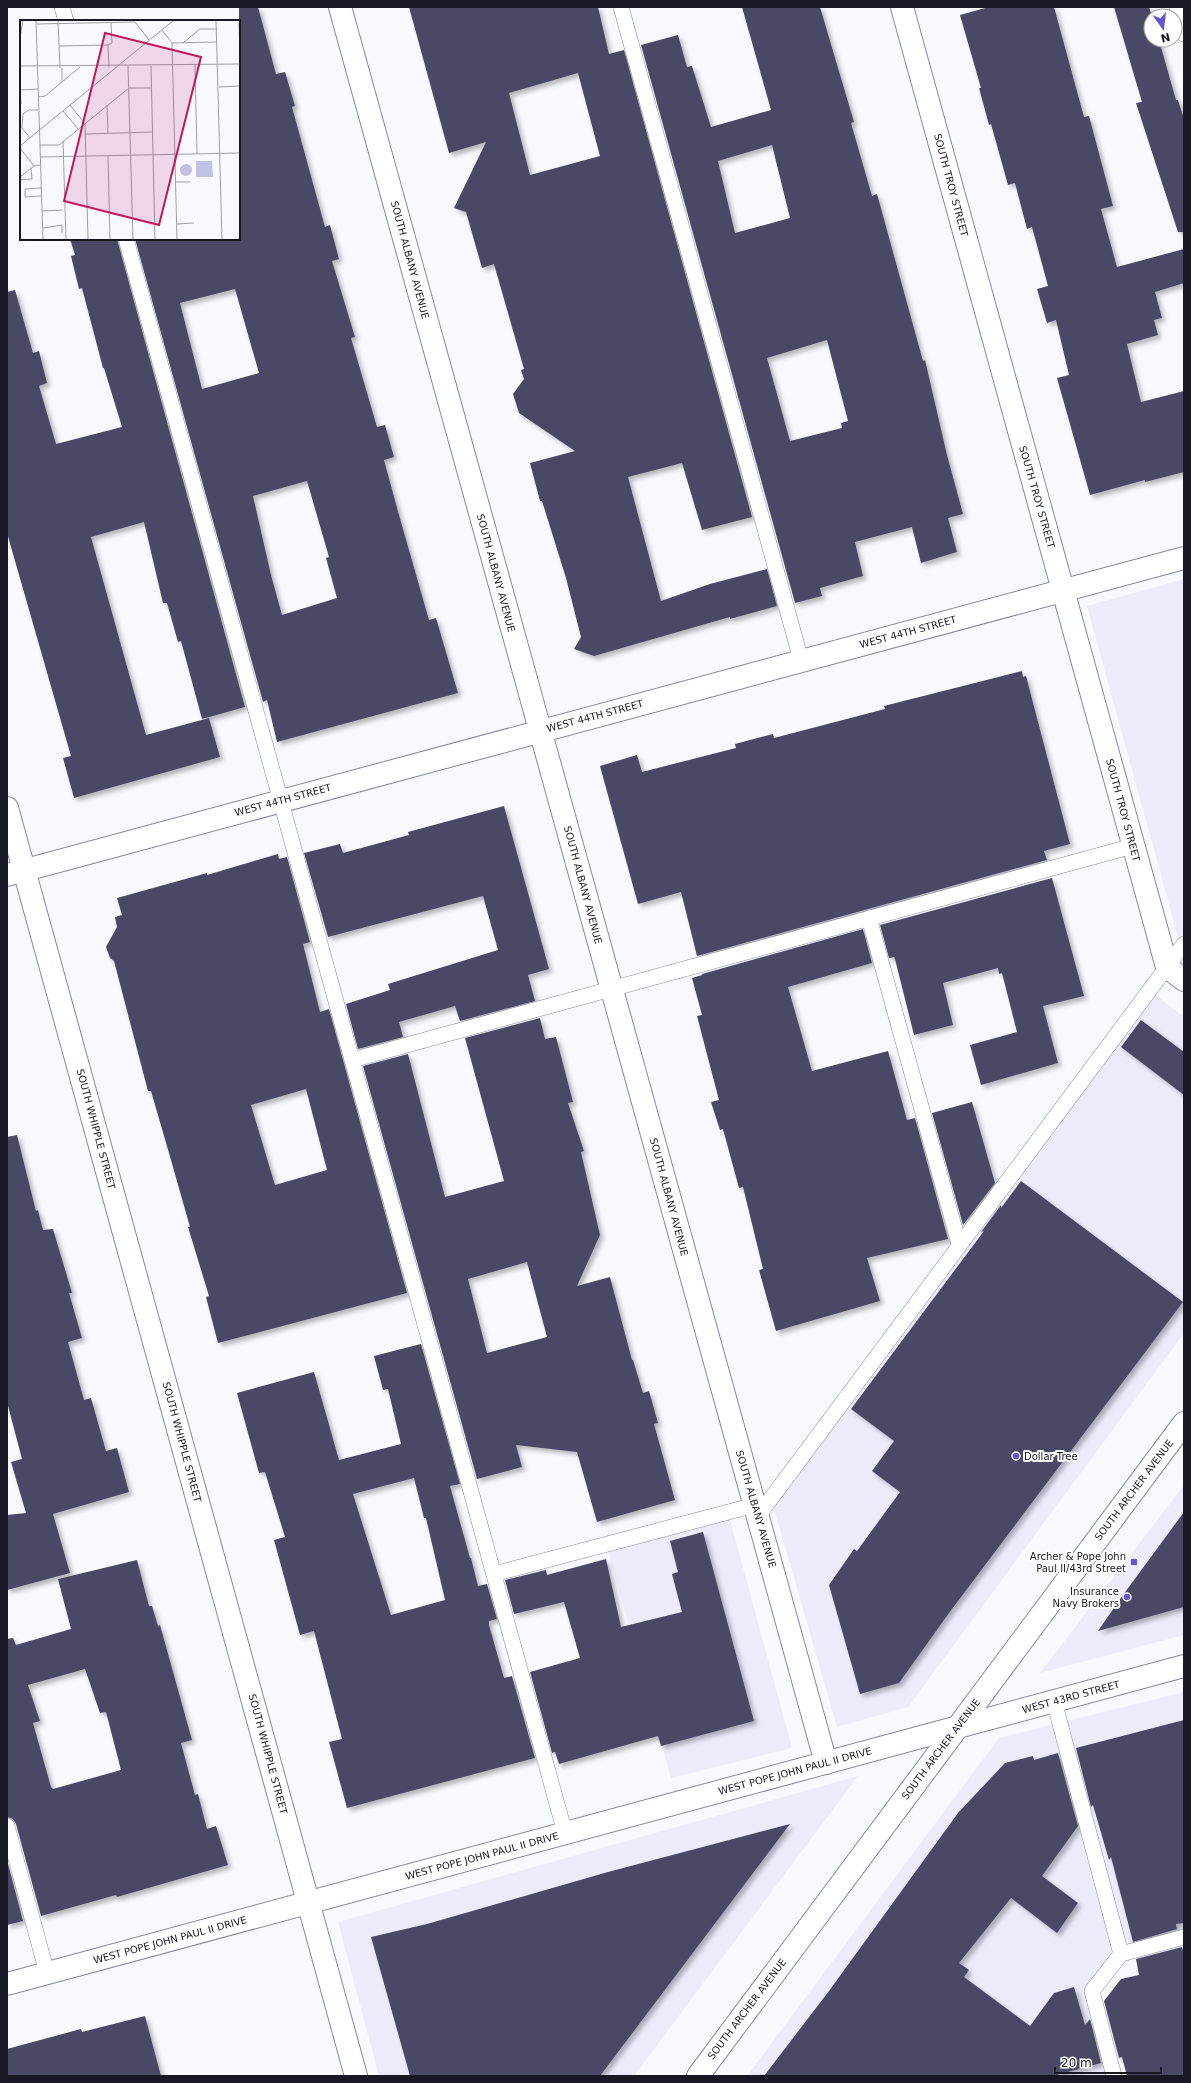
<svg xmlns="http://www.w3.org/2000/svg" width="1191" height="2083" font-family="'DejaVu Sans',sans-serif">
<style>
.built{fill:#ebebfc}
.building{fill:#484865;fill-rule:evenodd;filter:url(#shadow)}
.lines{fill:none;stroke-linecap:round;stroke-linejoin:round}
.service-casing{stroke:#8687a5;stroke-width:16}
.minor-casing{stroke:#8687a5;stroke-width:24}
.tertiary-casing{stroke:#8687a5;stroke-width:24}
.secondary-casing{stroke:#8687a5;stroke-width:24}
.service{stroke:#fff;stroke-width:15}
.minor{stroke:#fff;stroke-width:22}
.tertiary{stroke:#fff;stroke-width:22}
.secondary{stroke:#fff;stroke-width:22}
.poi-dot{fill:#6456cf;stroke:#fff;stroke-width:1.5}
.labels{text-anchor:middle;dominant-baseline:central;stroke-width:4;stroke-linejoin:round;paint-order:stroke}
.street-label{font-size:10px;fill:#181824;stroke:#fff}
.poi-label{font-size:10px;fill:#181824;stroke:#fff;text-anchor:end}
.inset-road{fill:none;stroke:#9e9ea7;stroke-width:1}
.view{fill:#c2185b;fill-opacity:0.15;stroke:#c2185b;stroke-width:2}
.inset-edge{fill:none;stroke:#181824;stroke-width:2}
</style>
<defs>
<filter id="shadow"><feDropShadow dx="3.5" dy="3.5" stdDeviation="2" flood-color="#0004"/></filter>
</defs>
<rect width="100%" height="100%" fill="#f8f8ff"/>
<path class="built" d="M1184 579V951L1181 948 1087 606Z
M1149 990 1184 1017V1333L908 1707 837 1727 771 1498Z
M1184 1485V1635L1040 1673Z
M728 1512 792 1748 671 1778 606 1544Z
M1184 1692V1937L1121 1954 1092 1991 1115 2076H747L999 1738Z
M858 1776 634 2076H379L338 1922Z"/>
<path class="building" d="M239 7H258L276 74 285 72 295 106 292 107 325 227 330 225 339 259 332 261 355 337 351 338 377 427 385 425 394 457 384 460 399 515 429 620 436 618 458 693 277 742 267 700 263 702 135 239H239ZM235 289 259 373 202 389 180 303ZM307 481 329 557 326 558 337 598 282 615 271 575 253 496Z
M409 7H598L609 54 624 50 752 517 702 530 682 463 628 477 661 601 710 584 767 569 777 606 730 619V617L594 656 574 649 581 637 566 578 542 501H540L530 463 575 451 519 413 513 394 524 379 521 370 524 369 494 264 482 268 466 212 454 208 486 142 449 153ZM578 73 600 156 530 175 509 93Z
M742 7H820L854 122 851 123 872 196 877 194 923 361 925 360 947 455 963 514 948 518 957 552 921 563 912 527 855 542 863 576 820 588 822 596 795 603 641 45 678 35 687 67 692 66 711 127 771 110ZM772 145 790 218 735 233 718 161ZM827 340 848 421 841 423 842 428 790 441 767 358Z
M989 7H1054L1084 117 1089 116 1113 206 1101 209 1117 267 1184 249V283L1155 292 1162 318 1154 320 1158 335 1127 344 1141 402 1184 391V472L1145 482V480L1090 495 1057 378 1069 375 1056 320 1047 323 1037 289 1048 286 1032 227 1027 229 1015 183 1008 185 991 124 989 125 979 88H981L960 15Z
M1114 7H1149L1152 16 1151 40H1159L1176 100H1178L1184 119V232H1178L1136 103 1142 102Z
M70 239H117L245 707 202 719 181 641 178 642 167 603H163L144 522 91 537 146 735 209 718 220 757 74 798 63 758 71 756 7 533V292L15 290 33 353 39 351 47 383 39 386 56 444 122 427 104 368H103L82 288 79 289 71 256 75 255Z
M1022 671 1023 677 1026 676 1070 844 1044 851 1047 860 697 956 681 892 638 904 600 766 637 755 642 772 736 748 735 744 773 734 774 738 885 709 884 706Z
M504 806 549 969 528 975 535 1001 460 1021 455 1006 399 1022 403 1037 358 1049 346 1004 390 990 388 984 498 950 483 896 328 937 304 853 340 844 343 853 409 835 408 832Z
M278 854 279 859 287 857 310 942 303 944 320 1012 329 1009 407 1293 218 1343 206 1297 209 1296 188 1227H190L169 1153 151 1091H148L114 961 110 958 106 947 117 927 115 917 122 915 117 898 207 873V875ZM306 1089 327 1170 275 1185 251 1105Z
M1052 878 1084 996 1043 1006 1058 1063 981 1085 970 1045 1017 1032 1002 973 999 974 998 968 943 983 953 1025 914 1035 895 959 894 957 889 958 880 925Z
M863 929 872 963 788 987 812 1071 888 1051 907 1120 915 1118 948 1239 867 1258 880 1301 776 1331 759 1270 763 1269 743 1187 739 1188 723 1129 720 1130 711 1102 719 1100 697 1016 702 1015 692 978 702 975V974Z
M540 1018 545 1039 556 1037 573 1102 568 1103 584 1151 581 1152 600 1235 577 1286 610 1277 632 1360H633L643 1393 649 1391 658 1423 654 1424 675 1500 597 1522 577 1452 516 1445 522 1467 477 1479 363 1066 408 1054 445 1197 504 1181 465 1038ZM527 1262 547 1337 487 1353 468 1279Z
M1141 1020 1184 1052V1095L1121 1047Z
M972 1102 995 1183 963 1225 932 1113Z
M17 1135 36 1211 38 1210 43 1230 53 1229 72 1293H69L82 1338 68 1342 84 1400 91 1398 106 1451 117 1448 129 1492 53 1514 70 1573 7 1590V1515L26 1513 11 1462 22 1459 7 1402V1137Z
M1021 1181 1183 1302 949 1613 899 1683 860 1694 829 1585 854 1549 857 1551 900 1492 872 1471 894 1441 851 1409 984 1231 981 1232 1001 1205V1208Z
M421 1344 460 1484 450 1486 470 1558H471L478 1586 487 1584 497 1619 489 1621V1625L504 1678 512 1676 535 1758 347 1808 329 1742 342 1739 314 1631 300 1635 274 1540 285 1537 265 1472 259 1473 237 1393 314 1372 339 1460 401 1444 388 1389 383 1390 374 1356ZM414 1478 424 1518H426L445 1600 391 1615 353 1494Z
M1184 1512V1607L1098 1631 1123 1595Z
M703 1532 754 1721 661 1746 658 1736 559 1764 555 1752 552 1753 530 1672 580 1658 564 1602 514 1614 505 1580 546 1570 547 1575 606 1559 621 1627 682 1612 672 1574 678 1572 670 1541Z
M137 1560 149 1606H152L158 1626 160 1625 192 1740 181 1743 195 1795 198 1794 207 1829 216 1826 228 1865 117 1897 116 1895 41 1916 16 1824 13 1819 7 1817V1639L13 1638 16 1645 71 1629 58 1579ZM85 1669 100 1713 106 1712 121 1770 53 1789 51 1787 33 1723 40 1721 28 1685Z
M1184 1720V1923L1176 1924 1177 1929 1133 1942 1111 1857 1109 1860 1093 1805 1091 1807 1076 1748Z
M1058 1753 1078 1826 1042 1876 1078 1903 1057 1933 1011 1898 959 1963 969 1970 964 1977 1030 2026 1054 1993 1074 1987 1085 2025 1090 2019 1101 2063 1053 2076H764L829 1991 958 1813 1005 1763 1033 1756 1034 1760Z
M790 1824 600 2076H410L371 1937 427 1924 608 1872Z
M7 1860 23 1921 7 1925Z
M1182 1947 1184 1955V2076H1127L1122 2057 1119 2058 1104 2001 1121 1979 1139 1975 1136 1959Z
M145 2016 161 2076H7V2049L81 2029 82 2032Z"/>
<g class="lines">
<defs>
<path id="service" d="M62 7 66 21
M621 7 801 660
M1177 7 1184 34
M126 239 565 1833
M869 918 959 1244
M352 1060 1133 846
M758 1516 1184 944
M494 1574 755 1505
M1054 1701 1121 1954
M7 1826 47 1973
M1114 2076 1092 1991 1121 1954 1184 1937"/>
<path id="minor" d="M340 7 826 1763
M902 7 1167 967 1184 980
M7 808 356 2076
M7 875 1184 558
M958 1727 1184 1666"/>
<path id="tertiary" d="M7 1984 958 1727"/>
<path id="secondary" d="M698 2076 1184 1423"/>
</defs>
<use href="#service" class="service-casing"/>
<use href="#minor" class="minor-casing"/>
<use href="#tertiary" class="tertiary-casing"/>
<use href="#secondary" class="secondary-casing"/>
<use href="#service" class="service"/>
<use href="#minor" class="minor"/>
<use href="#tertiary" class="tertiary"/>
<use href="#secondary" class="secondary"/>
</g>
<g class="poi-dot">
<circle cx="1016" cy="1456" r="4"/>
<rect x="1130" y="1558" width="8" height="8" rx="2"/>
<circle cx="1127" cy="1597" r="4"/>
</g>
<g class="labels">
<g class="street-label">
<text transform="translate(951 185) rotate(75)">SOUTH TROY STREET</text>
<text transform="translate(410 260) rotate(75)">SOUTH ALBANY AVENUE</text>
<text transform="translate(1037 497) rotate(74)">SOUTH TROY STREET</text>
<text transform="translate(496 573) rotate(75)">SOUTH ALBANY AVENUE</text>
<text transform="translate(908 632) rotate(-15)">WEST 44TH STREET</text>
<text transform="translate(595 716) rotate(-15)">WEST 44TH STREET</text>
<text transform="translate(283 800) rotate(-15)">WEST 44TH STREET</text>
<text transform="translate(1123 810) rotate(75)">SOUTH TROY STREET</text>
<text transform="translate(583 885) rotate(75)">SOUTH ALBANY AVENUE</text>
<text transform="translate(96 1129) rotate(75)">SOUTH WHIPPLE STREET</text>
<text transform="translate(669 1197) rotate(75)">SOUTH ALBANY AVENUE</text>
<text transform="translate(182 1442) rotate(75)">SOUTH WHIPPLE STREET</text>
<text transform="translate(1134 1490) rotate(-53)">SOUTH ARCHER AVENUE</text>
<text transform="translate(756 1509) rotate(74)">SOUTH ALBANY AVENUE</text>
<text transform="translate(1071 1697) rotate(-15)">WEST 43RD STREET</text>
<text transform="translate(941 1749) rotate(-53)">SOUTH ARCHER AVENUE</text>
<text transform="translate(268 1754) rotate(75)">SOUTH WHIPPLE STREET</text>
<text transform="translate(795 1771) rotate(-15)">WEST POPE JOHN PAUL II DRIVE</text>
<text transform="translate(482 1856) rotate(-15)">WEST POPE JOHN PAUL II DRIVE</text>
<text transform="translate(170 1940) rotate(-15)">WEST POPE JOHN PAUL II DRIVE</text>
<text transform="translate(747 2009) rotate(-53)">SOUTH ARCHER AVENUE</text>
</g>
<g class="poi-label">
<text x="1024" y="1456" text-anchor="start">Dollar Tree</text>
<text x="1126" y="1556">Archer &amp; Pope John<tspan x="1126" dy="12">Paul II/43rd Street</tspan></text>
<text x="1119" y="1591">Insurance<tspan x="1119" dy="12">Navy Brokers</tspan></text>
</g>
</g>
<g transform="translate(20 20)">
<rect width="220" height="220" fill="#f8f8ff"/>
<path d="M176 141H192L193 157H176ZM160 150a6 6 0 1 1 12 0a6 6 0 1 1-12 0Z" fill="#c0c1e3"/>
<path class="inset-road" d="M16 0 23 220M38 0 40 48M196 0 202 220M219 0 220 38M115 2 129 20M16 4 115 2M142 10 152 23 157 220M0 17 3 0M152 23 197 22M163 23 180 9H197M88 25 89 47M39 26 88 25 92 23 91 3M175 45 177 134M0 46 220 44M108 46 113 220M131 46 135 220M42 48V62M199 67 220 66M109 68H131M18 77 25 76 60 47M1 84 0 70 18 69M50 85 65 104 68 220M87 85 88 113M43 91 58 109M65 114 132 112M10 118 2 108 3 94 9 90H18M43 121 46 220M20 125H39L109 68M0 126 154 0M0 128 14 146M88 136 90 220M20 137 220 133M0 157 14 146 20 145M0 160 12 159 11 148M156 162H170M21 168 5 169V177L21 176M22 191 42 190M157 204 174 203M23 208 42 205V213"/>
<path class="view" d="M85 13 181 37 139 205 44 181Z"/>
<rect width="220" height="220" class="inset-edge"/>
</g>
<rect width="1191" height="2083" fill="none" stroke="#181824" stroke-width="16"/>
<g transform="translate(1163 28) rotate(166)"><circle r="19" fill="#ffffff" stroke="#a3a3a7"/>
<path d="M0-3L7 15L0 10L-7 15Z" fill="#6456cf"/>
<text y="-6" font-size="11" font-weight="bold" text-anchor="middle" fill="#181824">N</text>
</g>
<path d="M1055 2067v6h106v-6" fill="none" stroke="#181824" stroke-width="2"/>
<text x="1061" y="2067" font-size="12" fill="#181824" stroke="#ffffff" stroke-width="3" paint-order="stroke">20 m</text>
</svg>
